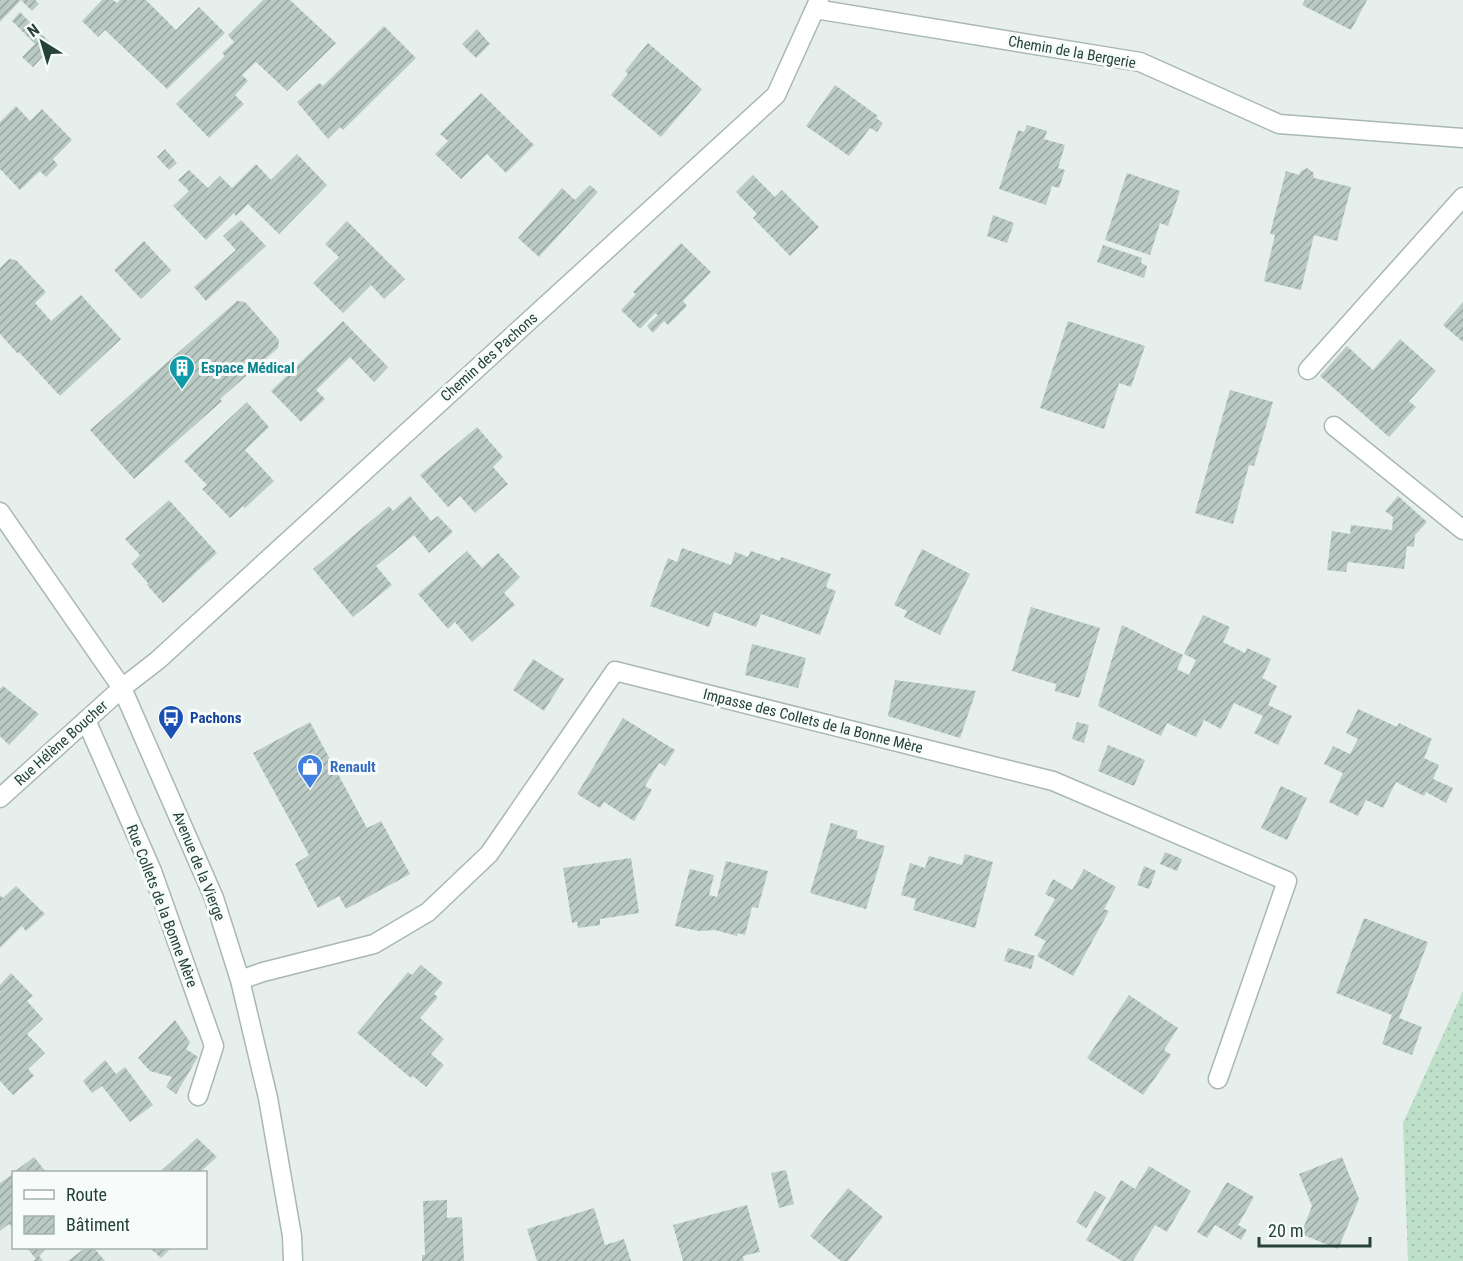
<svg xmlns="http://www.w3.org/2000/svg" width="1463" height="1261" font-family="'Roboto Condensed',sans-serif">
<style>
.grass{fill:url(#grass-dots)}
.building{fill:url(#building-hatch)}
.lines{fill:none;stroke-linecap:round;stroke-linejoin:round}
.minor-casing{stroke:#a8b8b2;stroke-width:21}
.minor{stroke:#fff;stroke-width:18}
.labels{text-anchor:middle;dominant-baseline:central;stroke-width:6;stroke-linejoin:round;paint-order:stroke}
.street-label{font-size:15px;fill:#24423a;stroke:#f7fbf9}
.culture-label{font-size:15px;font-weight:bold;fill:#0d838f;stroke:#f7fbf9;text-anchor:start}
.transit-label{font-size:15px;font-weight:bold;fill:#164399;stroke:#f7fbf9;text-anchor:start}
.shop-label{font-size:15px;font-weight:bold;fill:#366cbe;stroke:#f7fbf9;text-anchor:start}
</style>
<defs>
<pattern id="grass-dots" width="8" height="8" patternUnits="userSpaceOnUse" patternTransform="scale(1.5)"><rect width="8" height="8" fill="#bfe0c8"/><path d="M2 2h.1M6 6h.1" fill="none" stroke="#a4c1ad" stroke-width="1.8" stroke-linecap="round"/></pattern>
<pattern id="building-hatch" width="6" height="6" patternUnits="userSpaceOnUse" patternTransform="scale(1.5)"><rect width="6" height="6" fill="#bbcac4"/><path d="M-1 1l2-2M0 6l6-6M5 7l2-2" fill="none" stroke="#98a6a0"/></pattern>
</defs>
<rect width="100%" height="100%" fill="#e6efeb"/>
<path class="grass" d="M1463 991V1261H1408L1403 1123Z"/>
<path class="building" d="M0 0H21L0 22Z
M21 0H35L39 4 32 11Z
M102 0H113L117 3 120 0H146L176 30 199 7 225 33 167 89 105 30 98 37 82 21Z
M263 0H290L336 43 287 91 256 62 242 75 248 81 235 95 244 104 209 138 176 104 225 56 222 53 234 42 228 35Z
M1305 0H1367L1351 30 1302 5Z
M20 12 53 46 33 67 22 57 35 44 12 21Z
M384 26 416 58 343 130 340 127 328 139 297 102 319 83 323 86Z
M477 29 490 44 476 58 462 44Z
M648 43 702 89 661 137 611 95 628 74 625 71Z
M835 85 878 116 876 118 883 123 877 132 870 128 849 156 806 126Z
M481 93 534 145 506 173 487 154 461 179 435 154 448 141 440 134Z
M16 106 30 121 42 109 72 140 53 159 58 165 46 177 40 171 20 190 0 169V122Z
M1027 125 1047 131 1044 139 1065 145 1058 168 1065 170 1059 188 1052 186 1046 205 999 189 1018 130 1024 132Z
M165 149 177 163 169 170 157 157Z
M297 154 327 185 279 234 248 204 236 216 234 213 206 240 173 206 189 191 178 180 189 170 208 188 220 176 232 188 256 164 271 180Z
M1307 168 1313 172 1314 178 1351 187 1337 241 1314 235 1301 290 1264 281 1275 235 1270 234 1286 171 1299 175 1301 171Z
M1127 173 1180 191 1168 226 1160 223 1150 255 1105 240Z
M753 175 775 197 782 190 819 227 790 256 753 218 757 214 736 192Z
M590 185 598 192 539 257 518 238 562 188 575 200Z
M993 215 1014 223 1007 243 987 236Z
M241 220 266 246 206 301 194 287 236 250 223 236Z
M347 221 405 279 384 299 371 285 343 313 313 283 339 257 325 244Z
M144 241 171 270 141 299 114 270Z
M681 243 711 272 683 301 687 306 668 325 664 321 653 333 647 326 658 315 655 313 640 329 621 310 636 294 633 292Z
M1103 245 1142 258 1141 263 1147 266 1144 278 1097 262Z
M9 259 16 260 46 292 35 303 51 321 81 295 121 339 60 396 19 352 17 353 0 334V268Z
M237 301 245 302 279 340 278 348 220 399 222 401 134 479 90 430Z
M1463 302V342L1443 325Z
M343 321 388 367 374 382 350 357 316 390 325 399 301 422 271 391Z
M1068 321 1145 346 1131 387 1119 383 1104 429 1040 408Z
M1400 339 1436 371 1409 401 1416 407 1389 437 1320 376 1347 346 1373 370Z
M1230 390 1273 402 1254 466 1249 465 1233 524 1195 513Z
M247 402 269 427 245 450 274 481 245 508 243 506 230 518 202 489 207 485 184 461Z
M477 427 503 457 493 467 508 484 475 513 460 496 448 507 420 475Z
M410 496 431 521 438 516 453 532 429 553 414 535 376 566 392 585 353 617 313 569 389 506 393 511Z
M1398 496 1427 522 1415 535 1414 547 1407 546 1404 569 1348 562 1346 572 1327 570 1332 531 1350 534 1351 525 1392 530 1393 517 1385 511Z
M169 500 217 553 163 603 147 585 148 583 131 564 140 555 125 539Z
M682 548 731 565 735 552 748 557 751 551 780 561 781 557 831 574 826 587 836 591 820 635 761 614 756 627 714 612 709 627 650 606 668 558 677 562Z
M922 549 970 574 940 635 904 617 907 611 894 605Z
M467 551 482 568 498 553 520 577 504 593 515 605 472 642 455 622 448 629 418 594Z
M1031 607 1100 628 1079 698 1055 691 1056 684 1012 671Z
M1203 615 1230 627 1223 642 1245 653 1247 648 1271 659 1262 678 1277 686 1268 705 1292 716 1278 745 1254 733 1263 716 1234 703 1221 729 1204 720 1196 737 1167 723 1161 736 1098 706 1122 625 1183 655 1177 669 1189 675 1196 660 1184 654Z
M752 644 806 658 798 688 745 675Z
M533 659 564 679 544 711 513 690Z
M895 680 976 691 960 738 888 716Z
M3 686 39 714 9 745 0 736V689Z
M1358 709 1397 727 1399 723 1432 739 1424 758 1439 765 1433 779 1453 788 1446 803 1426 792 1424 796 1396 782 1383 808 1366 800 1358 816 1329 802 1343 773 1324 764 1333 746 1350 754 1358 739 1346 733Z
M623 718 675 750 665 766 659 763 645 786 652 790 634 821 604 802 600 808 577 794Z
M310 722 367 828 381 821 410 874 346 909 339 896 318 908 295 864 309 855 253 753Z
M1077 722 1089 725 1084 743 1072 739Z
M1108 745 1145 760 1134 786 1098 771Z
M1281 786 1307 798 1287 840 1261 828Z
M831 823 858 831 856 838 885 846 866 909 810 893Z
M1165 852 1182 859 1177 871 1160 864Z
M965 854 993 862 975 928 913 910 916 899 901 895 910 863 925 868 929 856 962 865Z
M631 858 639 913 600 919V925L578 928 577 922 572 923 563 868Z
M726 861 768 871 758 908 752 907 745 935 738 933 737 936 715 930 699 931 675 926 690 869 714 875 709 895 717 897Z
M1144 866 1156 871 1149 889 1137 885Z
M1084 869 1116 887 1104 909 1109 911 1073 976 1037 956 1046 941 1034 935 1055 899 1045 894 1053 879 1072 890Z
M16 886 45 914 26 931 22 926 0 948V895L3 898Z
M1364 918 1428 942 1399 1018 1422 1027 1412 1055 1382 1044 1392 1015 1336 993Z
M1008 948 1035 956 1031 969 1004 961Z
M421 965 443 983 434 994 438 997 420 1018 444 1039 431 1054 444 1065 426 1087 413 1076 411 1078 357 1033 408 972 412 975Z
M11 973 33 996 27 1001 43 1019 27 1034 45 1053 28 1069 34 1076 13 1095 0 1081V985Z
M1129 995 1178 1028 1164 1050 1171 1055 1143 1095 1087 1058Z
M175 1020 190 1042 186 1049 198 1057 176 1094 166 1087 172 1077 150 1071 138 1058Z
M105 1060 116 1074 125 1067 153 1105 130 1122 102 1086 92 1093 83 1081Z
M197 1138 217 1157 200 1172H160Z
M34 1157 46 1172H14Z
M1342 1157 1359 1199 1338 1249 1301 1234 1312 1206 1299 1174Z
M1149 1166 1191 1191 1167 1232 1155 1225 1133 1261H1122L1086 1240 1121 1180 1135 1189Z
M786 1170 794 1204 779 1208 771 1173Z
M14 1173V1230L9 1224 0 1231V1183Z
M1227 1182 1254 1197 1238 1225 1247 1230 1241 1240 1215 1225 1207 1238 1197 1232Z
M848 1188 883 1217 848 1261H841L810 1236Z
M1095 1191 1106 1197 1086 1228 1076 1222Z
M447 1200V1218L462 1217 464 1261H422V1255H425L423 1201Z
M747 1205 760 1252 743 1256 744 1261H683L673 1225Z
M594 1208 605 1245 624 1239 631 1261H537L527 1229Z
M27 1248H47L39 1256 43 1261H33L36 1259Z
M85 1248H94L105 1261H68Z
M150 1248H171L161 1258Z"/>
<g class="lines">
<defs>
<path id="minor" d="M815 9 1140 62 1279 124 1463 138
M1308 370 1463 197
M1334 426 1463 530
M0 512 122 688 214 898 240 980 268 1098 292 1236 293 1261
M86 720 152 871 214 1046 198 1096
M0 798 122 688 158 660 776 95 819 0
M240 980 263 972 374 944 428 912 489 854 615 671 1053 781 1287 881 1218 1079"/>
</defs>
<use href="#minor" class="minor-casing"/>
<use href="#minor" class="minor"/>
</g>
<defs>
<symbol id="building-pin" viewBox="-11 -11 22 30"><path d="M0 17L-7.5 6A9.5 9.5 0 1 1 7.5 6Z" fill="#0f9aa8" stroke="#f7fbf9"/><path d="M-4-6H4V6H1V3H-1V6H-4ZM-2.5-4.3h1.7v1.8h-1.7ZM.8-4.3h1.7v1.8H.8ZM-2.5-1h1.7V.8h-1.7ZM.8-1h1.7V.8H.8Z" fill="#fff"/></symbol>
<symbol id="bus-pin" viewBox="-11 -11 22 30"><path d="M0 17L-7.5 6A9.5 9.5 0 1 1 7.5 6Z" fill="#1a4fb4" stroke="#f7fbf9"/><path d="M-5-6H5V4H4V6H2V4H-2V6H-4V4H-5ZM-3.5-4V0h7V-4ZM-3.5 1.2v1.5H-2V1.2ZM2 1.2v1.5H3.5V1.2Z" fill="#fff"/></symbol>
<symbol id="shop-pin" viewBox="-11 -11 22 30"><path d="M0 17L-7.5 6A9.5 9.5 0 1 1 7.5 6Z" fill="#3f7fe0" stroke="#f7fbf9"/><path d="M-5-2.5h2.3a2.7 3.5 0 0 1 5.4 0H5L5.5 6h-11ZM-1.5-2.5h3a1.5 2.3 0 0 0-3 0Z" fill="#fff"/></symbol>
</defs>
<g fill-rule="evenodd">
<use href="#building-pin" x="167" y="353" width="30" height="40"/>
<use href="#bus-pin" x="156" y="703" width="30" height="40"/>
<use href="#shop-pin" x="295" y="752" width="30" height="40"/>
</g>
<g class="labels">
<g class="street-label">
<text transform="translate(1072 52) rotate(10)">Chemin de la Bergerie</text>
<text transform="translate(489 357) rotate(-42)">Chemin des Pachons</text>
<text transform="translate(813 721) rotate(14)">Impasse des Collets de la Bonne Mère</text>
<text transform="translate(61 743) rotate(-42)">Rue Hélène Boucher</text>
<text transform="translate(199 866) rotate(68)">Avenue de la Vierge</text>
<text transform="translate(162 906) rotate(69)">Rue Collets de la Bonne Mère</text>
</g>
<g class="culture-label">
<text x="201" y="368">Espace Médical</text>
</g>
<g class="transit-label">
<text x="190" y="718">Pachons</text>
</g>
<g class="shop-label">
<text x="330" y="767">Renault</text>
</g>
</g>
<rect x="12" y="1171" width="195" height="78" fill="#f7fbf9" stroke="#a3b1ad" stroke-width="1.5"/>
<rect x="24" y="1190" width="30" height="9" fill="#ffffff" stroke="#a3b1ad" stroke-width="1.5"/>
<text x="66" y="1201" font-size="18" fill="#24423a">Route</text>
<rect x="24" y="1216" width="30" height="18" fill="url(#building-hatch)" stroke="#a3b1ad" stroke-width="1.5"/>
<text x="66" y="1231" font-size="18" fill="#24423a">Bâtiment</text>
<g transform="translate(42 42) rotate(323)" stroke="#f7fbf9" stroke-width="4.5" paint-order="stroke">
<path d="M0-4.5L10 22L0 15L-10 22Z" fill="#24423a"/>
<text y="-9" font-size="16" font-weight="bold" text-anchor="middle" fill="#24423a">N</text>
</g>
<path d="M1259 1237v9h111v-9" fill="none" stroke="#24423a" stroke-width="3"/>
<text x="1268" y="1237" font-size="18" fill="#24423a" stroke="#f7fbf9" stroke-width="4.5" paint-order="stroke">20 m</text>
</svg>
